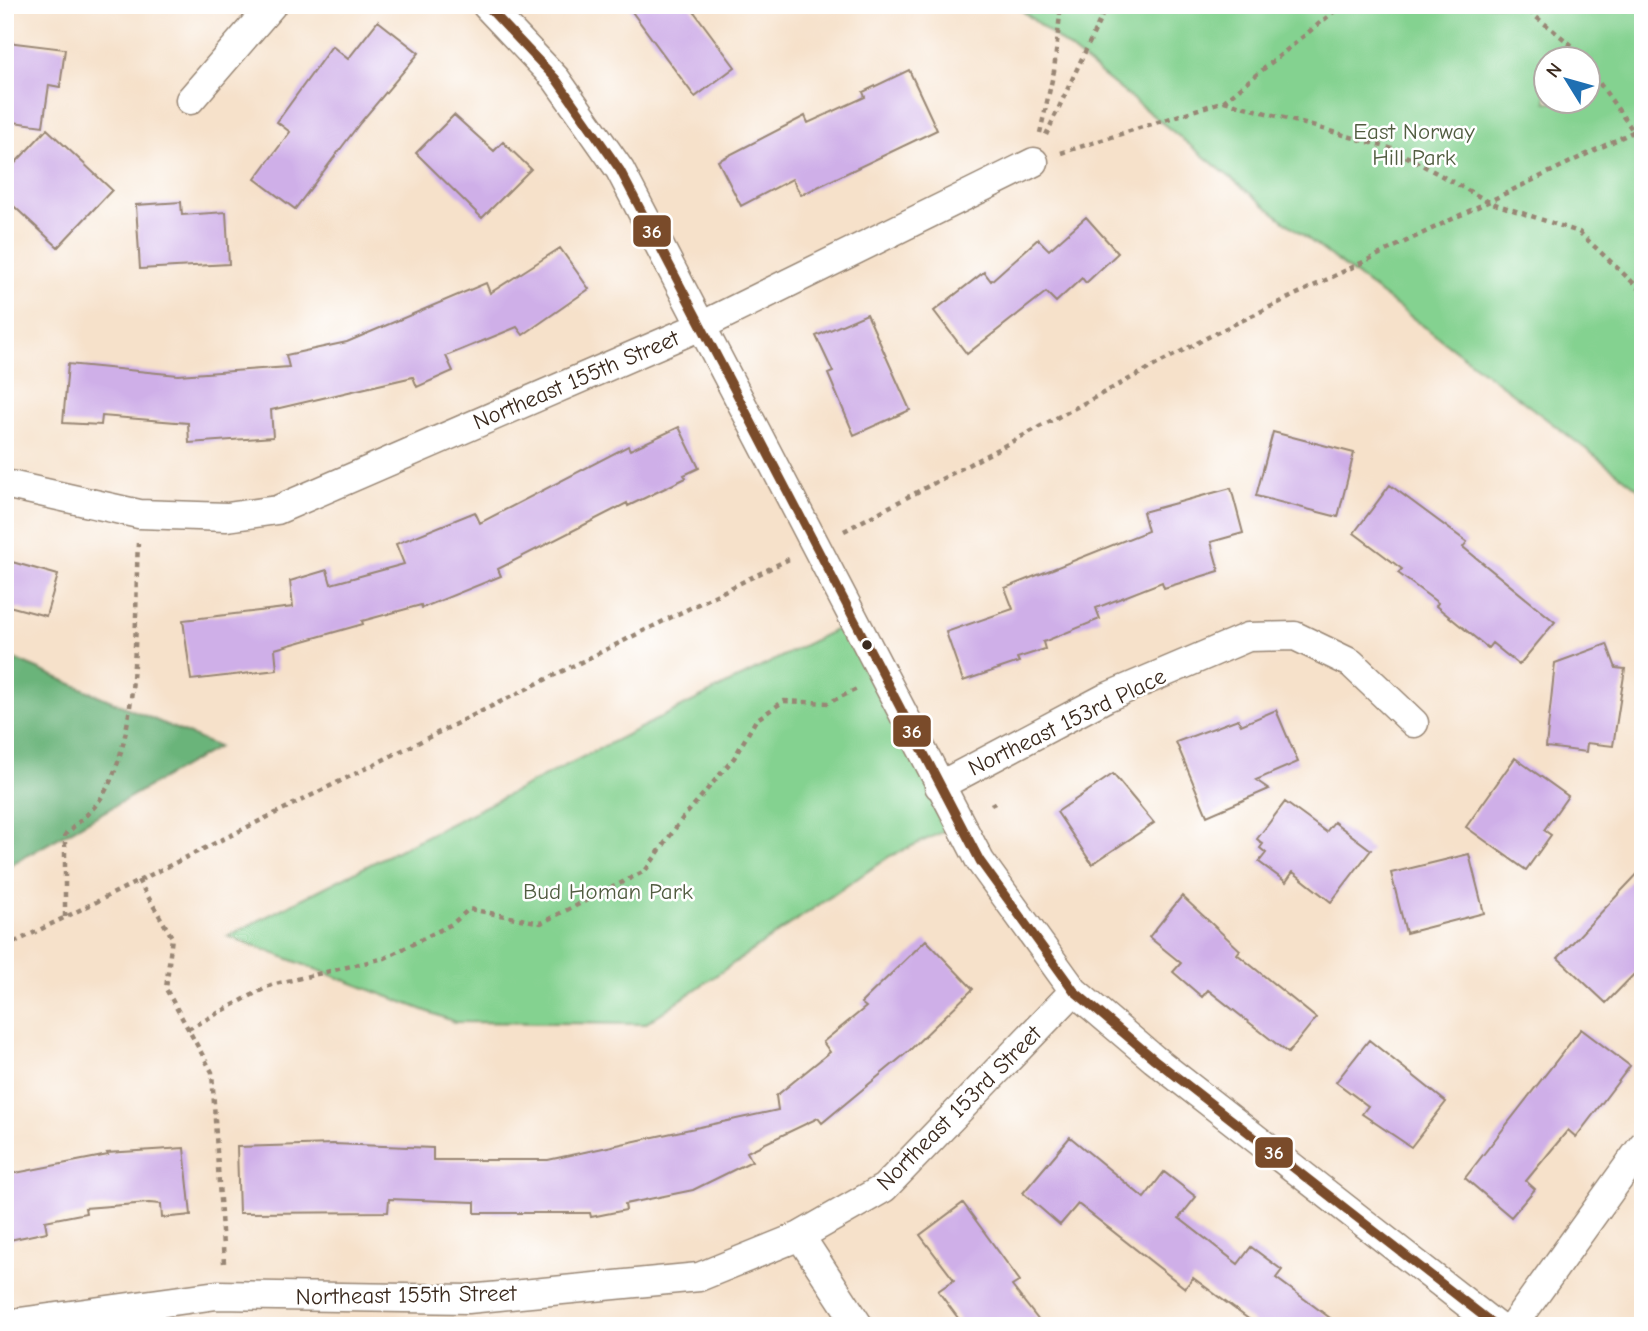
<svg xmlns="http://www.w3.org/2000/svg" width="1648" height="1331" font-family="'Comic Neue',sans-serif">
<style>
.green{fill:#84d290;stroke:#607e57;stroke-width:2;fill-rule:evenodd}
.forest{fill:#6bb47a;stroke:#536f4c;stroke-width:2}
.building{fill:#cfafe8}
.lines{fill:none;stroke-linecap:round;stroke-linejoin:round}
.street-casing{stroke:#988674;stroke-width:31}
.path{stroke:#988674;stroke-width:4.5;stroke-dasharray:5 5;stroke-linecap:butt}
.street{stroke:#fff;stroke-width:28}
.bus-1-casing{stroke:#fff;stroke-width:14}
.bus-1{stroke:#7a4b2a;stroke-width:9}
.bus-dot{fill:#3b2a1e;stroke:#fff;stroke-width:2.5}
.labels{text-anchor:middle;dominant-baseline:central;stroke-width:5;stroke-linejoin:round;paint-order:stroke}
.park-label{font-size:23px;fill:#515c40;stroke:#fff}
.street-label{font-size:23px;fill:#3b2a1e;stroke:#fff}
.line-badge{stroke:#fff;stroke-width:2.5}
.badge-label{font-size:19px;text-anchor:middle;font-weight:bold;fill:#fff}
</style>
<rect width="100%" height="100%" fill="#fff"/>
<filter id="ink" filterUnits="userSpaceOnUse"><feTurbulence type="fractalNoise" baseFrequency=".0143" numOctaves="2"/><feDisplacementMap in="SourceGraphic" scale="14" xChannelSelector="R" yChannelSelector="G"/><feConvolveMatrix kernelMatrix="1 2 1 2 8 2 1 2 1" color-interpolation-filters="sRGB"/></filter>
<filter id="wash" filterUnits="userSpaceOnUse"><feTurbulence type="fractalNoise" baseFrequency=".00686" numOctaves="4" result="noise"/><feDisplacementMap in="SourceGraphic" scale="28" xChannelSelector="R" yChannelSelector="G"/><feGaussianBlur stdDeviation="1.57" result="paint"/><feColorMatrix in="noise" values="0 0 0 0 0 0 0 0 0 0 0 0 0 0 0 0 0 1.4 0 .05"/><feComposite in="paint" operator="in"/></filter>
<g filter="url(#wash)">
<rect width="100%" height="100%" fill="#f6e1ca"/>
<path class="green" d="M1015 5H1643V492L1287 223ZM1546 60H1588V102H1546Z
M854 620 960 824 890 856 645 1024 455 1022 228 936Z"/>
<path class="forest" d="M5 655 218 747 5 868Z"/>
<g id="blocks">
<path class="building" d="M627 5H689L735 67 695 97Z
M378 21 419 53 360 123 295 209 255 179 290 132 277 122 332 46 348 59Z
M7 42 65 49 60 87 49 85 43 126 5 121Z
M909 70 937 130 801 195 792 179 741 206 718 161 805 116 808 123 865 97 863 92Z
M454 115 494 151 503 142 531 169 482 218 416 153Z
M47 129 112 190 58 247 5 198V174Z
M181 202 182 215 226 212 229 264 140 269 136 205Z
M1086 217 1118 253 1086 283 1082 278 1056 302 1046 292 967 354 934 311 984 272 991 281 1038 239 1049 250Z
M560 248 589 289 523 335 517 327 446 356 453 371 417 387 413 377 271 410 273 437 189 443 188 423 102 416 101 425 63 423 68 364 178 375 289 367 286 355 347 342 486 283 490 293Z
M867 314 910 410 854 435 828 374 833 372 816 336Z
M679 427 699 468 684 475 686 478 628 506 627 503 498 569 501 576 422 608 421 605 362 621 363 624 275 649 277 670 191 680 183 620 293 607 290 581 327 570 331 584 404 564 396 544 475 512 480 523 628 446 630 450Z
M1273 432 1354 453 1338 517 1256 496Z
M1390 485 1467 542 1463 547 1555 622 1519 665 1492 643 1488 648 1436 606 1438 603 1398 573 1402 569 1354 533Z
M1231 488 1243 533 1211 542 1219 571 1164 588 1162 582 1096 608 1100 619 1043 642 1045 649 1017 658 1019 662 963 681 946 632 1013 609 1005 588 1148 531 1143 512Z
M5 560 58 575 46 616 5 605Z
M1607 644 1616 668 1625 669 1613 746 1587 743 1586 752 1546 747 1555 663Z
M1276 710 1298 762 1256 780 1269 789 1207 816 1176 742 1238 719 1241 725Z
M1515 758 1568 796 1544 830 1551 835 1526 870 1466 827Z
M1113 774 1154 823 1092 864 1057 812Z
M1285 802 1326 832 1334 822 1371 850 1331 902 1293 872 1286 882 1259 862 1266 853 1260 848 1263 844 1257 839Z
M1469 854 1484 913 1406 933 1391 873Z
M1643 868V965L1606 1003 1558 958Z
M1182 896 1240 950 1237 954 1316 1018 1288 1053 1208 990 1202 997 1173 972 1181 963 1149 937Z
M926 940 973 989 910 1050 822 1123 818 1118 747 1152 752 1161 693 1190 625 1204 626 1210 591 1217 590 1213H475V1202L389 1199 388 1212 239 1213 237 1147 333 1144 433 1148V1160H548L778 1110 776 1096 830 1052 823 1042 866 1007 861 1003Z
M1581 1029 1630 1066 1576 1137 1568 1130 1526 1181 1535 1189 1511 1217 1465 1178Z
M1369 1040 1446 1102 1411 1147 1362 1114 1368 1106 1336 1082Z
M1070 1137 1144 1198 1164 1172 1196 1197 1179 1218 1238 1264 1251 1247 1282 1270 1276 1278 1341 1326H1258L1193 1278 1185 1288 1078 1204 1060 1225 1023 1193Z
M184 1148 191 1215 162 1218 161 1204 149 1203 85 1208 86 1213 45 1221 47 1232 5 1241V1175L108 1155 107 1153Z
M963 1203 1020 1281 1012 1286 1043 1326H964L938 1291 954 1280 920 1235Z"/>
</g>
</g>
<g filter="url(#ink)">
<use href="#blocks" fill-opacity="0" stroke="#988674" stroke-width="2"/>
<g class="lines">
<defs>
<path id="street" d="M486 5 556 79 620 170 980 861 1074 991 1154 1059 1496 1326
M190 100 272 5
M5 484 139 514 227 517 277 510 701 326 1034 162
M939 786 1107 697 1248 637 1295 636 1351 663 1414 723
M800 1236 859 1326
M5 1324 217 1295 468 1299 699 1277 800 1236 884 1188 1074 991
M1513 1326 1643 1145"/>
</defs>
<use href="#street" class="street-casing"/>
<path class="path" d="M1521 5 1574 47 1583 60
M1588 67 1634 132
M1224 101 1393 149 1489 202 1579 232 1643 292
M1040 133 1054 71 1061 5
M1046 135 1107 5
M1061 153 1224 101 1342 5
M844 531 1212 335 1643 127
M992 802 994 806
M138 880 172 937 166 989 212 1072 224 1263
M65 917V835C76 824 90 813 99 801 142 741 134 616 138 543
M5 947 789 559
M188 1029 271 985 385 958 452 924 469 909 541 923 645 871 682 819 734 758 756 720 784 701 828 703 857 689
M1565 1326 1567 1325"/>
<use href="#street" class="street"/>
<defs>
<path id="bus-1" d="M486 5 556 79 620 170 980 861 1074 991 1154 1059 1496 1326"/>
</defs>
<use href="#bus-1" class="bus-1-casing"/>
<use href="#bus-1" class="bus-1"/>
</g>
</g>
<circle class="bus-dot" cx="867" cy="645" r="6"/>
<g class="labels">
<g class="park-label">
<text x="1414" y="131">East Norway<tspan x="1414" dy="26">Hill Park</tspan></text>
<text x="608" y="891">Bud Homan Park</text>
</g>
<g class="street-label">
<text transform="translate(576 380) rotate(-23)">Northeast 155th Street</text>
<text transform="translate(1067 722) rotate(-26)">Northeast 153rd Place</text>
<text transform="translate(959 1108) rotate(-45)">Northeast 153rd Street</text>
<text transform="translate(406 1295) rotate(-1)">Northeast 155th Street</text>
</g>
</g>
<g class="line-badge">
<rect x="632" y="214" width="40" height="34" rx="7" fill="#7a4b2a"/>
<rect x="892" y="714" width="40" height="34" rx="7" fill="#7a4b2a"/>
<rect x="1254" y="1136" width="40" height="33" rx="7" fill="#7a4b2a"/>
</g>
<g class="badge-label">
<text x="652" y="238">36</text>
<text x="912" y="738">36</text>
<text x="1274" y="1159">36</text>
</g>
<rect width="1648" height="1331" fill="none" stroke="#fff" stroke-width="28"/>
<g transform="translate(1567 80) rotate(307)"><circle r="33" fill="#ffffff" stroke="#b1aaa5" stroke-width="2"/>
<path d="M0-5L12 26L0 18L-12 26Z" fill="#1f6fb2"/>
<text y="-10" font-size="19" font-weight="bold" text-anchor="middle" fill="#3b2a1e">N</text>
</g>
</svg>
